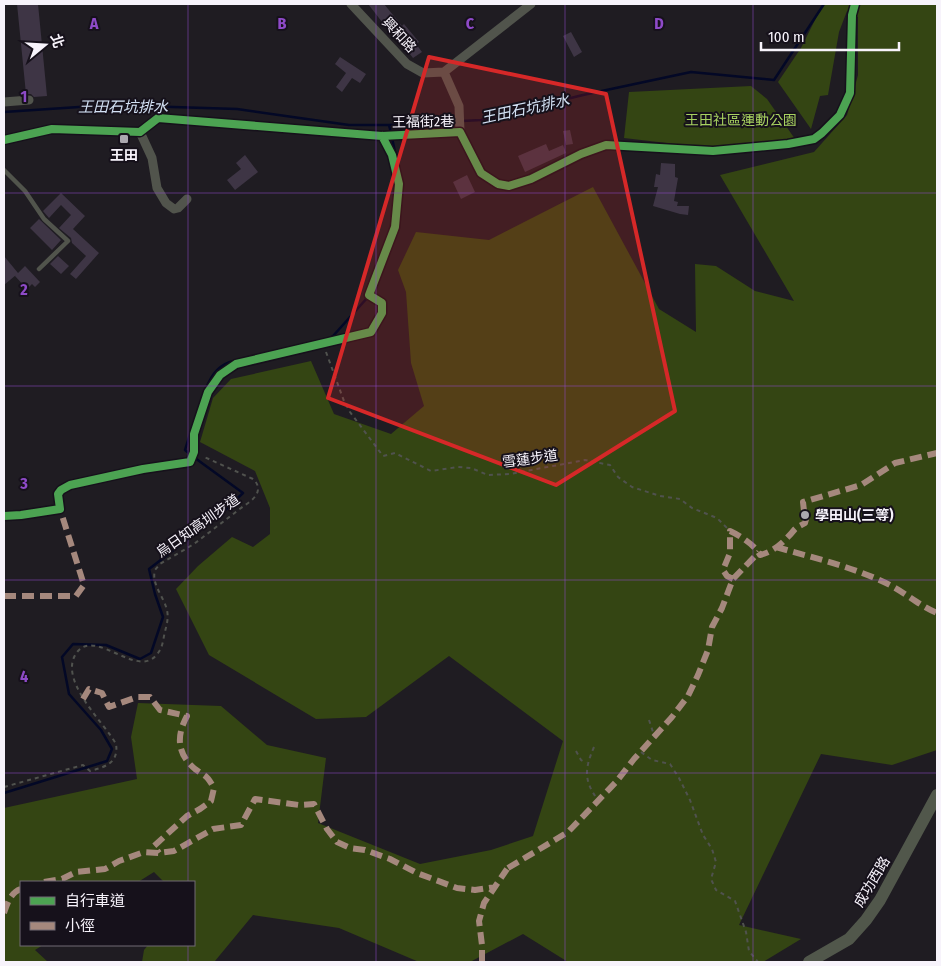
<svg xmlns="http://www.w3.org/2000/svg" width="941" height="966" font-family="'Fira Sans Condensed','Noto Sans TC',sans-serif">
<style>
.green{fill:#344513}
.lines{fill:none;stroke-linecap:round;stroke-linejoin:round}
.stream{stroke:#030826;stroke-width:2.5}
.building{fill:#3e3545}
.path{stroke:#50524e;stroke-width:2;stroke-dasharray:4 4;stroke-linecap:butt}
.lane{stroke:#51544c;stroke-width:4.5}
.street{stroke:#51544c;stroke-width:9}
.secondary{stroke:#51574b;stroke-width:12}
.quiet{stroke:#a5887d;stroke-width:6;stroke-dasharray:12 6;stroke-linecap:butt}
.cycleway-casing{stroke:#16111b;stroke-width:11}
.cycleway{stroke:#4ca352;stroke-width:8}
.marked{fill:#d62828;fill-opacity:0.2;stroke:#d62828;stroke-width:4;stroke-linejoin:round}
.grid{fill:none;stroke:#8e4ac8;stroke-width:1;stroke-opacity:0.55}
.poi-dot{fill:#aba8af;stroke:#16111b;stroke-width:2}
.labels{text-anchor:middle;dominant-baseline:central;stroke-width:4;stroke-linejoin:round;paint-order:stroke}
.street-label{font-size:14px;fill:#f7f3fb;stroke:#16111b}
.park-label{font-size:14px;fill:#a8d260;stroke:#16111b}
.poi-label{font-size:14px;font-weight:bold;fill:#f7f3fb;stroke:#16111b}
.water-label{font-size:15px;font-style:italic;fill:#d3e1f4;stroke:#16111b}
.grid-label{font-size:16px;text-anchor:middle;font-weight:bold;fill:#8e4ac8;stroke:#16111b;stroke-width:4;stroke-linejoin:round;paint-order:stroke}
</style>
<rect width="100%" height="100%" fill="#1f1c22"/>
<path class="green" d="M823 4H937V750L892 765 821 754 739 925 801 939 763 962H568L523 934 470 962H419L339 928 253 915 215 961 212 962H142L144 950 148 945H194V882H164L154 872 138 882H21V945H43L35 950 48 962H4V808L137 779 131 737 138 703 221 706 267 745 326 758 318 823 420 864 491 850 533 836 563 741 449 656 366 717 316 719 209 655 176 589 198 566 232 537 253 547 270 534V508L255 471 200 442 213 398 231 379 311 361 334 414 391 434 424 406 411 363 406 292 398 270 416 232 489 240 593 187 659 309 696 332 695 264 716 266 755 291 794 301 720 175 814 152 847 115 858 75V17L847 11 839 32 828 95 820 96 811 129 778 82 801 48Z
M751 86 767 99 795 139 743 152 624 138 629 92Z"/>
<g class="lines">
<path class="stream" d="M4 112 109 105 237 109 349 125H389L457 121
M462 121 481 120 583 95 691 72 774 80 824 4
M389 125 391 133
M392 138 395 152
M329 338 333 336 368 297
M206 389C211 375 219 364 234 361
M190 434 185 450 191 455
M4 793 107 761 112 749 101 730 69 694 62 657 73 644 106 645 140 659 151 653 163 617 155 594 149 569 222 513 243 493 195 458"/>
</g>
<path class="building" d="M17 4H38L47 96 34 97 31 94H26Z
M368 4H384L402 26 404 24 419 42 416 44 422 52 413 58 388 26 386 27Z
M571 32 582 52 574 57 563 36Z
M340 57 366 74 360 83 352 78 342 92 336 87 346 73 335 64Z
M570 130 573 144 566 145 563 131Z
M546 144 549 151 563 145 566 153 525 172 518 156Z
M245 155 258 172 235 190 227 180 241 169 236 163Z
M661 163 675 164V177L678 178 674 201 678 202 677 206H689L688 215 680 214 653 206 658 187H654L656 174 660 175Z
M467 175 475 192 461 199 453 182Z
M61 193 85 216 73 229 99 253 76 279 70 274 86 256 72 243 71 238 59 228 71 215 61 205 49 218 43 211Z
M39 219 61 240 52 250 30 228Z
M4 256 18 273 25 266 40 282 35 287 32 284 27 289 15 276 16 275 4 285Z
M58 256 69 266 61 274 50 264Z"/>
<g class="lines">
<path class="path" d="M326 352 344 401 350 412 383 456 395 453 431 471 458 467 471 468 488 475 510 474 585 460 610 465 618 477 632 487 660 496 680 499 692 508 717 518 730 531
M649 720 655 738
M594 747C585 768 583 780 598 800
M576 751 581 760 586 763
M641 752 652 760 670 764 679 778 690 800 703 835 712 849 716 862 711 879 716 890 735 901 746 932 749 951 758 962
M4 787 83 765 90 771C105 767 119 763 116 744 104 722 55 678 78 651 97 629 139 681 158 653 162 648 163 642 164 636 166 626 169 620 167 610 164 597 151 584 155 570L160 564 194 544 245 505C255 499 264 489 253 479L202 456"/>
<path class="lane" d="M4 170 25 191 44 219 68 241 39 269"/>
<path class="street" d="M351 4 407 64 423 73 444 72 531 4
M444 72 459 106 460 132
M4 102 29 100
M140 132 152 158 157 188 166 203 174 209 178 208 187 199
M4 140 52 129 140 132 158 118 382 136 460 132 481 173 498 184 509 186 531 179 581 154 606 145 713 151 788 144 814 139 822 133 840 115 850 93 852 15 855 4
M4 516 21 515 60 509 58 494 61 490 70 485 143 469 190 462 194 452V434L208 392 220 375 236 364 371 332 382 313V303L369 295 395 227 399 184 392 155 382 136"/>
<path class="secondary" d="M809 962 849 939 866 920 880 900 937 795"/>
<path class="quiet" d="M776 547C814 558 854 567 890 585 907 594 920 606 937 613
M733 579 727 576 723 570 730 553V531C739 535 756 546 760 555 774 552 786 540 795 529 797 527 802 525 805 523L807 515 804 511 803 502 861 485 895 463 937 453
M4 596H76L84 585 60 509
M83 699 89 689 102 693 109 707 137 697H150L160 710 187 716C176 736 177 754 195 769 206 777 206 774 214 788L211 801 200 809 187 816 154 846 159 853
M508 868 568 832 616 782 634 759 672 717 688 696 698 675 708 650 712 627 722 608 733 579 759 552
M44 882 62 879 76 872 105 869 119 861 144 852 159 853 174 851 213 829 241 825 255 799 299 805 314 804 327 829 337 842 350 848 365 850 390 859 417 873 457 888 475 890 495 887
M4 913C7 904 11 892 21 889
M482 962V945L479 921 484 903 507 869"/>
<defs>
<path id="cycleway" d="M4 140 52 129 140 132 158 118 382 136 460 132 481 173 498 184 509 186 531 179 581 154 606 145 713 151 788 144 814 139 822 133 840 115 850 93 852 15 855 4
M4 516 21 515 60 509 58 494 61 490 70 485 143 469 190 462 194 452V434L208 392 220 375 236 364 371 332 382 313V303L369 295 395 227 399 184 392 155 382 136"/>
</defs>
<use href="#cycleway" class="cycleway-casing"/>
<use href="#cycleway" class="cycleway"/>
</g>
<path class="marked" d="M429 57 606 94 675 411 556 485 328 398Z"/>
<path class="grid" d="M188 4V882M376 4V962M565 4V962M753 4V962M4 193H937M4 386H937M4 580H937M4 773H937M188 945V962"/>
<g class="poi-dot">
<rect x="119" y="134" width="10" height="10" rx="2.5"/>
<circle cx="805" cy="515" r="5"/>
</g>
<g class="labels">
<g class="street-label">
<text transform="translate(399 35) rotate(47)">興和路</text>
<text transform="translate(423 122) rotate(-1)">王福街2巷</text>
<text transform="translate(530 459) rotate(-8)">雪蓮步道</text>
<text transform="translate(198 526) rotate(-35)">烏日知高圳步道</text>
<text transform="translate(872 882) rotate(-59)">成功西路</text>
</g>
<g class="park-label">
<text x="741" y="120">王田社區運動公園</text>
</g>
<g class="poi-label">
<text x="124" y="155">王田</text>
<text x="815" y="515" text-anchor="start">學田山(三等)</text>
</g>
<g class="water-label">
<text x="123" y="107">王田石坑排水</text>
<text transform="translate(525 109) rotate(-12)">王田石坑排水</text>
</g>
</g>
<g class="grid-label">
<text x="94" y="29">A</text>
<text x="282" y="29">B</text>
<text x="470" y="29">C</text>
<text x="659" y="29">D</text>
<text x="24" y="102">1</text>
<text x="24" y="295">2</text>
<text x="24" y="489">3</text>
<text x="24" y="682">4</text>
</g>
<rect width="941" height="966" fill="none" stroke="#f7f3fb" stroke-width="10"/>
<rect x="20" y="881" width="175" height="65" fill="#16111b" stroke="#706b75"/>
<rect x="30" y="897" width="25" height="8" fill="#4ca352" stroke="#706b75"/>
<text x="65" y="906" font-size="15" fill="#f7f3fb">自行車道</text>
<rect x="30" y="922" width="25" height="8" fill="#a5887d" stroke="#706b75"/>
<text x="65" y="931" font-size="15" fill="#f7f3fb">小徑</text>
<g transform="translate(45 45) rotate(72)" stroke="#16111b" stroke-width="4" paint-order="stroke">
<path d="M0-4L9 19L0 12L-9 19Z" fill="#f7f3fb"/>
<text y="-8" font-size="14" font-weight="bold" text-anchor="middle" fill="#f7f3fb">北</text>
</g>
<path d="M761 42v8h138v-8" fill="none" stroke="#f7f3fb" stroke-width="2.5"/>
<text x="768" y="42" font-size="15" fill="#f7f3fb" stroke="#16111b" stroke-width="4" paint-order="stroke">100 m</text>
</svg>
